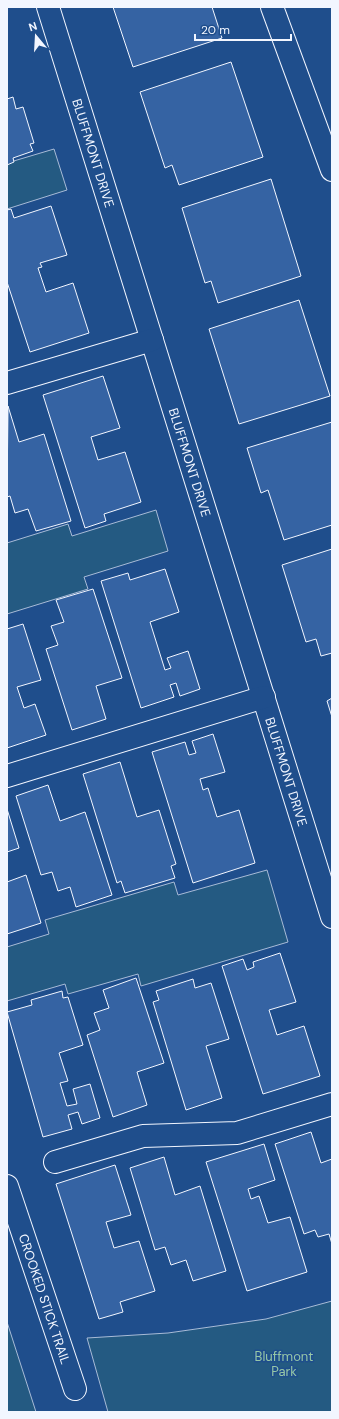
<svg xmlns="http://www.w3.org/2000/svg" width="339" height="1419" font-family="'DM Sans',sans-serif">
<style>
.green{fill:#245a82;stroke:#a8bbd7}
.building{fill:#3563a3;stroke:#f2f6ff}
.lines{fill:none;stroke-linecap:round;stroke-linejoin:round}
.street-casing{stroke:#f2f6ff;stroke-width:24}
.street{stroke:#1f4e8c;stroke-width:22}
.labels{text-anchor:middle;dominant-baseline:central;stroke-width:3;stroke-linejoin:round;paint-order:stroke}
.street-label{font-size:13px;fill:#f2f6ff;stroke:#1f4e8c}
.park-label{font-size:13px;fill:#97c8a6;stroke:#1f4e8c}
</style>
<rect width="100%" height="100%" fill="#1f4e8c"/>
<path class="green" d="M54 149 67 190 7 209V163Z
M156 510 168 551 84 577 88 589 7 614V543L68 524 72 536Z
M267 870 288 942 141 986 138 974 68 994 65 984 7 1001V947L49 934 45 920 174 882 178 895Z
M332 1301V1412H108L87 1338 168 1333 266 1319Z
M7 1322 36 1412H7Z"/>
<path class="building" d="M113 7H212L222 38 133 67Z
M231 62 263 157 179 185 172 165 165 168 140 92Z
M13 97 16 109 23 107 34 143 30 144 33 151 13 158 14 162 7 165V99Z
M271 179 301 276 218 303 211 281 205 283 182 208Z
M51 206 67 255 40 263 42 267 38 268 46 292 73 283 89 333 30 352 7 282V210L11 209 14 218Z
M299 300 330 396 239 424 209 329Z
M103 376 120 428 91 437 98 460 125 452 141 502 104 514 106 521 85 528 43 395Z
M8 406 19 442 44 434 71 521 36 531 28 509 15 513 10 496 7 497Z
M332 422V525L284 540 268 490 261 493 247 448Z
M332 549V653L321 656 316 639 306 642 282 565Z
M165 569 179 612 150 622 165 670 171 668 167 658 188 651 200 689 180 696 176 683 170 685 174 697 141 708 101 581 128 573 130 580Z
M93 589 122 678 96 686 106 719 72 730 46 649 58 645 51 626 64 622 56 600Z
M23 624 41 680 17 687 24 708 35 704 46 735 7 748V629Z
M332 698V717L327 701Z
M213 734 225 772 200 779 203 790 208 788 217 817 239 810 255 863 193 883 152 752 185 742 189 755 196 753 192 741Z
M120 762 137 817 159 810 176 864 171 866 175 878 125 893 121 881 117 883 83 774Z
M48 785 60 821 85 812 112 895 76 907 70 887 58 891 52 872 41 875 16 796Z
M7 809 19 848 7 852Z
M26 875 41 923 7 934V882Z
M280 953 296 1002 269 1010 277 1035 304 1026 320 1076 263 1094 222 966 243 959 247 970 254 967 253 962Z
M136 978 164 1063 137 1072 147 1105 113 1117 87 1035 100 1030 94 1013 109 1008 103 990Z
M193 979 195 988 211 983 229 1039 206 1046 222 1098 186 1110 153 1002 159 1000 156 991Z
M62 991 63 998 68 997 83 1045 59 1053 68 1081 60 1083 67 1106 77 1104 73 1089 90 1084 100 1118 82 1124 78 1112 68 1115 72 1129 43 1137 7 1012 32 1005 31 1000Z
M311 1132 321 1163 332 1159V1244L329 1234 318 1237 315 1230 304 1234 275 1144Z
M264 1144 275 1180 248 1189 251 1199 259 1196 268 1223 290 1217 307 1272 247 1291 206 1162Z
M164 1157 175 1195 200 1186 226 1271 193 1281 186 1260 171 1265 165 1247 155 1250 130 1168Z
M115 1165 131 1215 106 1222 114 1248 139 1241 155 1291 120 1302 123 1312 99 1319 56 1184Z"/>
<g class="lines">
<defs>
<g id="street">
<path id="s1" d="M48 7 332 917"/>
<path d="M272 7 332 170"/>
<path d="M7 383 152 340"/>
<path d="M7 776 264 697"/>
<path d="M55 1162 143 1136 237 1133 332 1104"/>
<path id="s2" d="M7 1186 75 1389"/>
</g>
</defs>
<use href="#street" class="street-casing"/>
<use href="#street" class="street"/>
</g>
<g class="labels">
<g class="street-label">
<text stroke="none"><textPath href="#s1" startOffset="153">BLUFFMONT DRIVE</textPath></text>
<text stroke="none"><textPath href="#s1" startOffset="477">BLUFFMONT DRIVE</textPath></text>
<text stroke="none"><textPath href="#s1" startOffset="801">BLUFFMONT DRIVE</textPath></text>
<text stroke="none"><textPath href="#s2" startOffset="119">CROOKED STICK TRAIL</textPath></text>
</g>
<g class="park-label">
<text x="284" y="1356">Bluffmont<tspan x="284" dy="15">Park</tspan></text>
</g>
</g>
<rect width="339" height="1419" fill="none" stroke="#f2f6ff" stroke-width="16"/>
<g transform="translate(36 36) rotate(342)" stroke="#1f4e8c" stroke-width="3" paint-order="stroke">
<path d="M0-3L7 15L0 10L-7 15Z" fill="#f2f6ff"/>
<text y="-6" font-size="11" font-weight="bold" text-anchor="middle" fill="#f2f6ff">N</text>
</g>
<path d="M195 34v6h96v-6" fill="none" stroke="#f2f6ff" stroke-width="2"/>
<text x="201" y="34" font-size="12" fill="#f2f6ff" stroke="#1f4e8c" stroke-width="3" paint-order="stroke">20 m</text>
</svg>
